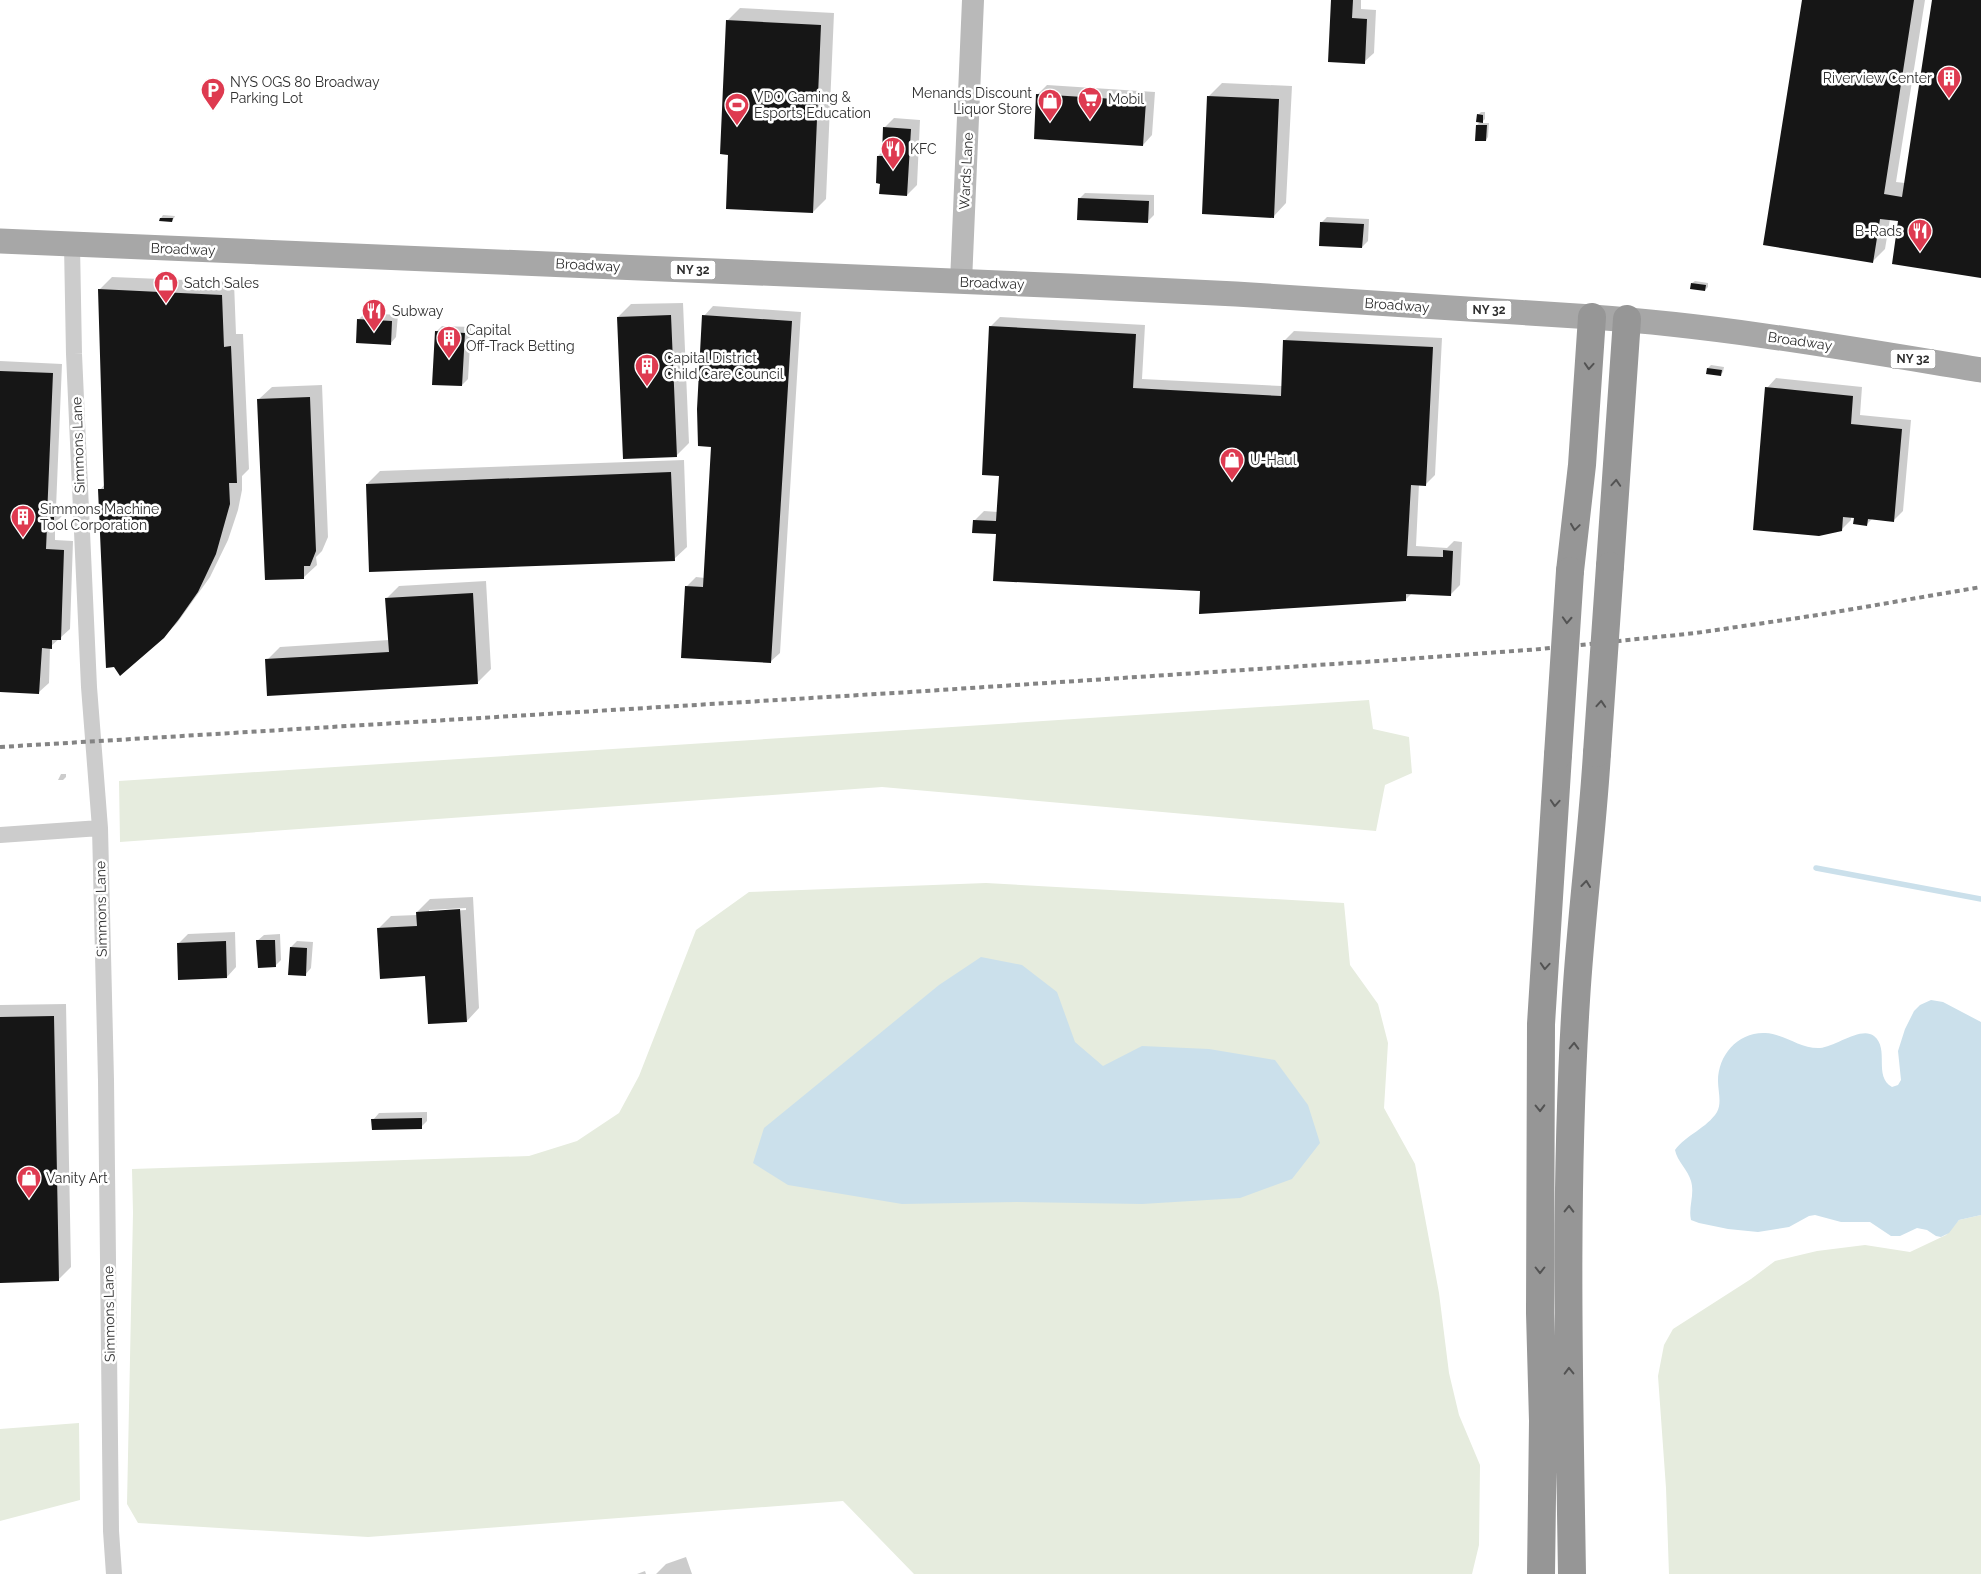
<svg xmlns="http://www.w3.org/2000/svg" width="1981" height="1574" font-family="Raleway,sans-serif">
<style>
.green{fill:#e6ecde}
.water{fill:#cbe0eb}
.shadow{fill:#0003;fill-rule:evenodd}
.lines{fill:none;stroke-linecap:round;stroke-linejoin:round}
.stream{stroke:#cbe0eb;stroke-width:5.5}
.building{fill:#161616}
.street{stroke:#ccc;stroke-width:16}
.secondary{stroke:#b9b9b9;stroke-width:22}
.primary{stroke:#a7a7a7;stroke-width:25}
.highway{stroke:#969696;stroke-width:28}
.rail{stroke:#848484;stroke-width:4;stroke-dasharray:5 4;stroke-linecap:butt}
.highway-bridge{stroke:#969696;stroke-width:28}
.oneway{stroke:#535353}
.labels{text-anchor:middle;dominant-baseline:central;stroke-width:5;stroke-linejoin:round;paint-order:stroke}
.shield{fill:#fff;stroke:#6d6d6d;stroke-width:1}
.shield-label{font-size:12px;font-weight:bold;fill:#2f2f2f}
.poi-label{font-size:14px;fill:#2f2f2f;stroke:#fff;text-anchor:start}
.street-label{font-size:14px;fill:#2f2f2f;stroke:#fff}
</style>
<rect width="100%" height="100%" fill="#fff"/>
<path class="green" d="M1369 700 1373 729 1409 737 1412 773 1385 785 1376 831 882 787 120 842 119 781Z
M986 883 1344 903 1350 965 1378 1004 1388 1043 1384 1108 1415 1164 1439 1293 1449 1373 1459 1415 1480 1465 1479 1545 1472 1574H914L843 1501 368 1537 138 1523 127 1504 133 1213 132 1169 529 1156 577 1141 619 1113 639 1076 696 930 749 892Z
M1981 1215V1574H1669L1666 1488 1658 1376 1664 1345 1673 1329 1751 1279 1775 1261 1817 1251 1865 1245 1910 1252 1946 1235 1959 1220Z
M79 1423 80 1500 0 1521V1429Z"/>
<path class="water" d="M981 957 1022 965 1057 992 1075 1042 1103 1066 1142 1046 1209 1049 1275 1060 1308 1105 1320 1143 1292 1179 1240 1198 1142 1204 1017 1202 902 1204 788 1185 753 1163 764 1128 939 985Z
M1931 1000 1943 1002 1981 1022V1215L1959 1220 1949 1233 1941 1237 1936 1236 1927 1230 1917 1228 1900 1236H1891L1870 1222H1841L1815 1215 1809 1216 1789 1227 1758 1232 1728 1229 1699 1223 1691 1220C1688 1207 1695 1195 1691 1181 1688 1170 1677 1161 1675 1150 1686 1135 1707 1128 1717 1112 1722 1103 1718 1091 1718 1081 1718 1055 1738 1032 1765 1033 1785 1034 1800 1049 1820 1048 1835 1047 1861 1026 1874 1036 1890 1049 1873 1076 1892 1087L1898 1085 1901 1080 1898 1051 1905 1029 1914 1011 1920 1005Z"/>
<path class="shadow" d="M1332 0H1361V9L1376 10 1374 53 1364 62Z
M1803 0H1925L1896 182 1905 183 1933 0H1981V277L1900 218 1890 219 1885 249 1872 262Z
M740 8 834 13 826 199 813 212 729 153 727 21Z
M1222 83 1292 86 1286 203 1274 216 1209 96Z
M1047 85 1155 92 1152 135 1143 145 1037 95Z
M1481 112H1485V119L1481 123H1489L1488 137 1486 140 1477 125 1481 121 1478 115Z
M894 118 920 120 917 185 907 195 878 156 883 151 884 128Z
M1085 193 1154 195V215L1148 221 1079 199Z
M163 215 175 216 174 218 172 221 161 218Z
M1327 217 1369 219 1368 241 1362 247 1321 223Z
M112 277 234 282 236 334H243L249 469 242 476V490L238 510 228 540 210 577 177 623 163 637 100 490 105 484 99 290Z
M1695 281 1708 283V287L1705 290 1692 283Z
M683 303 689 443 676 456 618 317 631 304Z
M713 306 801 312 780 653 770 662 686 587 696 577 705 578 713 446 704 316Z
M365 313 398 315 396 337 390 344 359 319Z
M1000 317 1145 325 1142 379 1282 386 1285 340 1294 331 1442 338 1435 475 1426 484H1419L1416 546 1447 548 1454 541 1462 542 1460 585 1450 595 1412 593 1405 600 997 533 974 521 984 511 998 512 1000 474 990 327Z
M442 326 471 327 468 379 462 385 436 332Z
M0 361 62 364 56 508H63V515L55 523V540L73 541 70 629 50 647 49 683 39 692 0 691Z
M1711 365 1724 367 1723 372 1720 375 1708 368Z
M1776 378 1862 387 1860 415 1911 420 1903 511 1894 520 1873 518 1867 524 1855 517H1851V520L1841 530 1767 388Z
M322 385 328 537 322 551 316 557 317 565 304 577 259 399 272 387Z
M684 460 687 547 674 559 367 484 380 471Z
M486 581 491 669 478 682 267 660 280 647 389 640 386 599 399 586Z
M61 774H66V777L63 780H58Z
M473 897 479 1008 467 1021 427 975 378 929 391 916 417 915V912L430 899ZM466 908V910L429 912V910Z
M235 932 236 967 227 977 178 944 188 934Z
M280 934 281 960 275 966 257 941 264 935Z
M297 941 313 942 311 968 305 975 291 947Z
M66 1004 71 1267 58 1280 0 1281V1005Z
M427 1112V1121L421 1127 373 1120 379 1113Z
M686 1557 692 1574H656L666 1564Z
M645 1571 646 1574H637Z"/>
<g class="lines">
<path class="stream" d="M1816 868 1981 899"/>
</g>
<path class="building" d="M1331 0H1353L1352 18 1367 19 1365 64 1328 62Z
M1802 0H1914L1884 194 1902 197 1932 0H1981V278L1892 264 1898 221 1880 219 1873 263 1763 245Z
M726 20 821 25 813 213 726 209 728 155 720 154Z
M1036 94 1146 101 1143 146 1034 139Z
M1207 96 1279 99 1274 218 1202 214Z
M1477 114 1483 115V123L1476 122Z
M1476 125H1487L1486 141H1475Z
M883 127 911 129 907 196 879 194 880 184 876 183 877 156H882Z
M1078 198 1149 201 1148 223 1077 220Z
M160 218H173L172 222 159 221Z
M1320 222 1364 224 1362 248 1319 246Z
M1691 283 1706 285 1705 291 1690 289Z
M98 289 222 295 224 347 231 346 237 483H229L230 504 216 554 198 592 179 619 164 638 120 676 114 667 106 668 98 489H104Z
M671 315 677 457 623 459 617 317Z
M702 315 792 321 771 663 681 658 685 586 703 587 711 447 698 446 697 409Z
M357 319 392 321 391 345 356 343Z
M989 326 1136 334 1133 388 1281 396 1283 340 1433 347 1426 486 1411 485 1407 556 1443 557V550L1453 551 1451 596 1406 594V601L1199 614 1200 591 993 581 996 534 972 533 973 520 996 521 999 476 982 475Z
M435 331 465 333 462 386 432 385Z
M1707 368 1722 370 1721 376 1706 374Z
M0 371 53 373 47 517H54V526H47L46 549 64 550 61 640H52V649L42 648 39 694 0 692Z
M1765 387 1853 396 1851 424 1902 429 1894 522 1868 519 1867 526 1853 524 1854 518 1843 517 1842 531 1819 536 1753 530Z
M310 397 316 551 310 566H304V579L265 580 257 399Z
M671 472 675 561 369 572 366 484Z
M473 593 478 684 267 696 265 659 389 652 385 598Z
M460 909 467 1022 428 1024 425 976 380 979 377 928 417 926 416 912Z
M256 940H275L276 967 258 968Z
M226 941 227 978 178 980 177 943Z
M290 947 307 948 306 976 288 975Z
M54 1016 59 1281 0 1283V1017Z
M422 1118V1129L372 1130 371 1119Z"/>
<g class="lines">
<path class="street" d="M72 245 74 354 89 687 100 828 106 1080 111 1531 114 1574
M0 835 100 828"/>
<path class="secondary" d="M961 282 973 0"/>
<path class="primary" d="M0 241 1070 286 1236 294 1592 317C1722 326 1852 349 1981 370"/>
<path class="highway" d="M1610 566 1627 319
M1570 571 1582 465 1592 317
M1541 1574 1543 1421 1540 1313 1541 1024 1558 755
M1572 1574C1569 1383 1564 1191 1576 1000 1581 917 1592 835 1597 753"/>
<path class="rail" d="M0 747 910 692 1379 661 1541 649 1696 633 1818 615 1981 587"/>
<path class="highway-bridge" d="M1597 753 1610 566
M1558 755 1570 571"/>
</g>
<defs><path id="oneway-chevron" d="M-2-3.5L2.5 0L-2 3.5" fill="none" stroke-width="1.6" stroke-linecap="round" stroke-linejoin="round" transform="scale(1.25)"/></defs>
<g class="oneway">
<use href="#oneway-chevron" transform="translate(1589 366) rotate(94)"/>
<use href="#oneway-chevron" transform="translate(1616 483) rotate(-86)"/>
<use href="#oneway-chevron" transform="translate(1575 527) rotate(98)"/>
<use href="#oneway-chevron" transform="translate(1567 620) rotate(93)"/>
<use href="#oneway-chevron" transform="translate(1601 704) rotate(-86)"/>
<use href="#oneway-chevron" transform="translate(1555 803) rotate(94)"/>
<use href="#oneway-chevron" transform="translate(1586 884) rotate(-84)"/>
<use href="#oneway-chevron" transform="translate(1545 966) rotate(94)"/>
<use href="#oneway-chevron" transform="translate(1574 1046) rotate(-88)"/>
<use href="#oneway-chevron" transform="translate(1540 1108) rotate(89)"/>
<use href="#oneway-chevron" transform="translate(1569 1209) rotate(-89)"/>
<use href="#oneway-chevron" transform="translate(1540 1270) rotate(90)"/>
<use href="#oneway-chevron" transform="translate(1569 1371) rotate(-91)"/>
</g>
<defs>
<symbol id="building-pin" viewBox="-11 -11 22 30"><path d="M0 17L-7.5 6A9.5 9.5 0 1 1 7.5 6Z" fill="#de3a50" stroke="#fff"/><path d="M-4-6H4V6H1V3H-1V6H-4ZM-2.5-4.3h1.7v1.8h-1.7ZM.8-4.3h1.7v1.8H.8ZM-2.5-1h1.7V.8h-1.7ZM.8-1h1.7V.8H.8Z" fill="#fff"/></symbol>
<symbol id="parking-pin" viewBox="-11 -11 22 30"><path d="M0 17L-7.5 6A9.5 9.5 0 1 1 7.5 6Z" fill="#de3a50" stroke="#fff"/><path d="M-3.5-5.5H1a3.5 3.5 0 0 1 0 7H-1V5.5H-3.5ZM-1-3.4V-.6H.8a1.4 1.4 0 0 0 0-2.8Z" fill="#fff"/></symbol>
<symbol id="supermarket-pin" viewBox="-11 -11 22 30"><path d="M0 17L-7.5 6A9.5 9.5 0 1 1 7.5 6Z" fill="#de3a50" stroke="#fff"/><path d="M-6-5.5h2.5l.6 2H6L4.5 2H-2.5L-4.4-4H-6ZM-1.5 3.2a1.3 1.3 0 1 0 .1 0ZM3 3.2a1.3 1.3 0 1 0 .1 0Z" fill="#fff"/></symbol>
<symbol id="shop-pin" viewBox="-11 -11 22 30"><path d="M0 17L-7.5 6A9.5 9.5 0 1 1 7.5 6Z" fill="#de3a50" stroke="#fff"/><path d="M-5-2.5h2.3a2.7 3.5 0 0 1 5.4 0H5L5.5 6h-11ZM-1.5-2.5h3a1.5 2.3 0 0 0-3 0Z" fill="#fff"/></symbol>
<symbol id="stadium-pin" viewBox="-11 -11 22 30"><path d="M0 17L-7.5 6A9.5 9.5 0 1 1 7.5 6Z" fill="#de3a50" stroke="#fff"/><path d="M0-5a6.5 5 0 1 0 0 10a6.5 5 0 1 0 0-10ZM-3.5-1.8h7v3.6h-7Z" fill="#fff"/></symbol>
<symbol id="restaurant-pin" viewBox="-11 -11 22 30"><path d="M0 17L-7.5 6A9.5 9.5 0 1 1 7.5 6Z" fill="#de3a50" stroke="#fff"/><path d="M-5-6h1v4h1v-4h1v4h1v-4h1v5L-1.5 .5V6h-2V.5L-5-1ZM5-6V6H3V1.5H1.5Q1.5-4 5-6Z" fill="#fff"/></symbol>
</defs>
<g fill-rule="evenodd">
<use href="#building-pin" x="1935" y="64" width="28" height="38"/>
<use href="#parking-pin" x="199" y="76" width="28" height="38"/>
<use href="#supermarket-pin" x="1076" y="85" width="28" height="38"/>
<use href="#shop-pin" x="1036" y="87" width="28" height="38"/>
<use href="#stadium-pin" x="723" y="91" width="28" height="38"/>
<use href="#restaurant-pin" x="879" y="135" width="28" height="38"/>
<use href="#restaurant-pin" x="1906" y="217" width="28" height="38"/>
<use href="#shop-pin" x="152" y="269" width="28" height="38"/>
<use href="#restaurant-pin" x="360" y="297" width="28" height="38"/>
<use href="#building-pin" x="435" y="324" width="28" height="38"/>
<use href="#building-pin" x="633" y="352" width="28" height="38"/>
<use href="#shop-pin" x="1218" y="446" width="28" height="38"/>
<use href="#building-pin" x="9" y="503" width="28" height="38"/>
<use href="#shop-pin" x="15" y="1164" width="28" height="38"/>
</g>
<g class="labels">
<g class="shield">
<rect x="670.5" y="260.5" width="45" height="19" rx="4"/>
<rect x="1466.5" y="300.5" width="45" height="19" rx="4"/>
<rect x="1890.5" y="349.5" width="45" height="19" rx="4"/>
</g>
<g class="shield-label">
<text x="693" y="270">NY 32</text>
<text x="1489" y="310">NY 32</text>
<text x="1913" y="359">NY 32</text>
</g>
<g class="poi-label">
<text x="1932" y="78" text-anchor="end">Riverview Center</text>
<text x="230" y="82">NYS OGS 80 Broadway<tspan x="230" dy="16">Parking Lot</tspan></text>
<text x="1032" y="93" text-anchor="end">Menands Discount<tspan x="1032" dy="16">Liquor Store</tspan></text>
<text x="754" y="97">VDO Gaming &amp;<tspan x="754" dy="16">Esports Education</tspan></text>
<text x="1108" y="99">Mobil</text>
<text x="910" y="149">KFC</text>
<text x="1902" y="231" text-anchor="end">B-Rads</text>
<text x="184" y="283">Satch Sales</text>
<text x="392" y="311">Subway</text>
<text x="466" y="330">Capital<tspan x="466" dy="16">Off-Track Betting</tspan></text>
<text x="664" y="358">Capital District<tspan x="664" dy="16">Child Care Council</tspan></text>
<text x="1250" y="460">U-Haul</text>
<text x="40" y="509">Simmons Machine<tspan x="40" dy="16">Tool Corporation</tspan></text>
<text x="46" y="1178">Vanity Art</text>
</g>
<g class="street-label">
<text transform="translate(966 171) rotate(-87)">Wards Lane</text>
<text transform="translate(183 249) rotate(2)">Broadway</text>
<text transform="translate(588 265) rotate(3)">Broadway</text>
<text transform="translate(992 283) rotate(2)">Broadway</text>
<text transform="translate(1397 305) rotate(4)">Broadway</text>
<text transform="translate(1800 341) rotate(8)">Broadway</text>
<text transform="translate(78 445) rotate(-92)">Simmons Lane</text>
<text transform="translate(101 909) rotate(-91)">Simmons Lane</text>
<text transform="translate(109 1314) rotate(-91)">Simmons Lane</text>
</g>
</g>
</svg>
